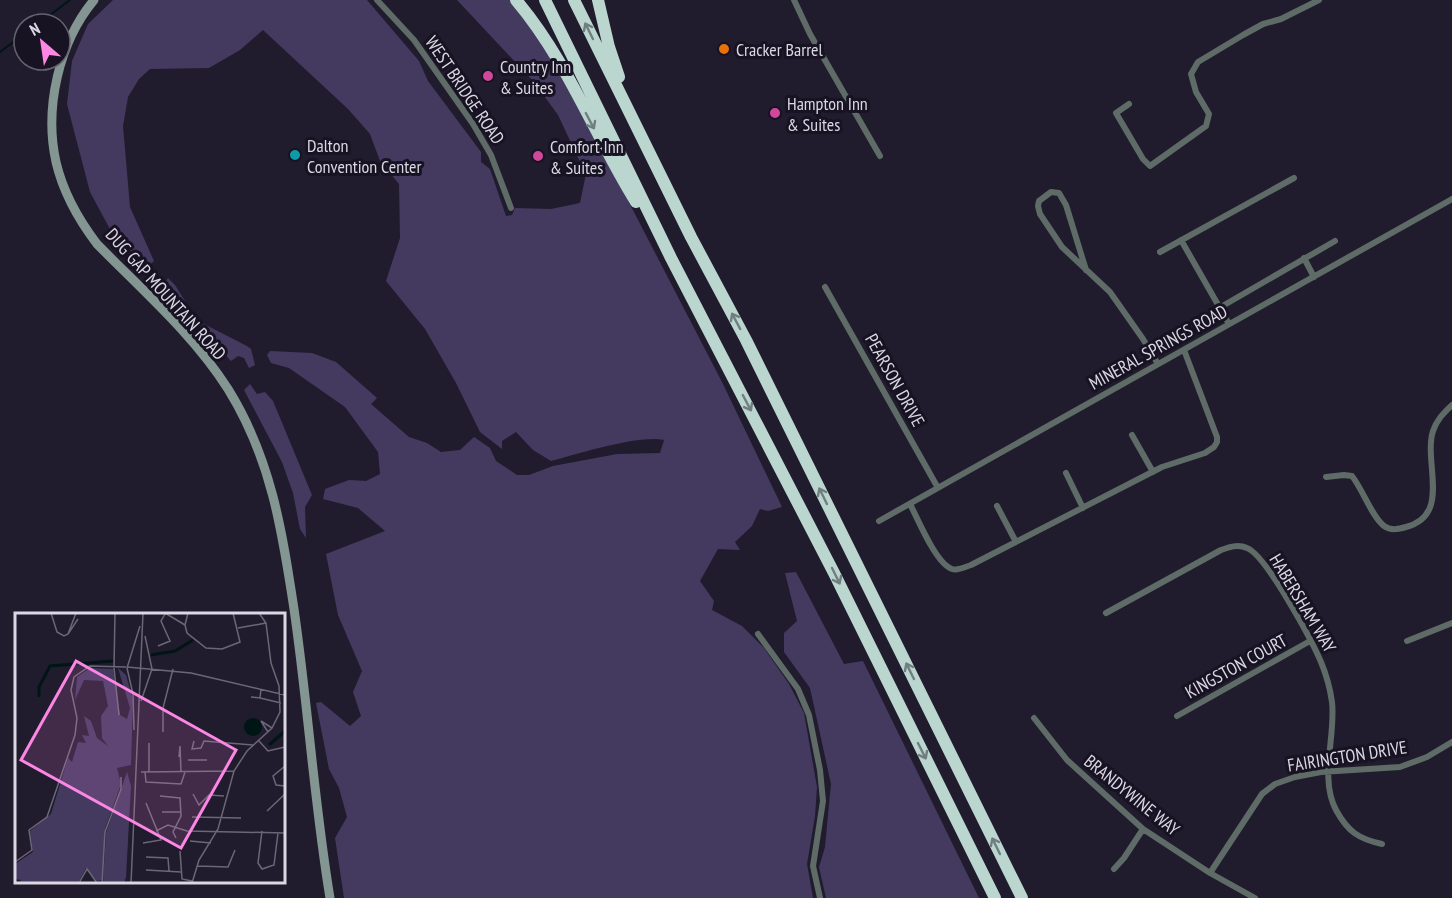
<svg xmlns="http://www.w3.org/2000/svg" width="1452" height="898" font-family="'PT Sans Narrow',sans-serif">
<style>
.green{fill:#443a60}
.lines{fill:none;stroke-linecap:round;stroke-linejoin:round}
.stream{stroke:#001516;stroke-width:2}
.street{stroke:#5f6b67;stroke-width:6}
.secondary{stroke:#849691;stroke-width:9}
.highway{stroke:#bad6ce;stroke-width:12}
.oneway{stroke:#717e81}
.food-dot{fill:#e8710a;stroke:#171323;stroke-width:2}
.hotel-dot{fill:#d1479c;stroke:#171323;stroke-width:2}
.culture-dot{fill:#0f9aa8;stroke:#171323;stroke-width:2}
.labels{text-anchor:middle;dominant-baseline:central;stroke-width:6;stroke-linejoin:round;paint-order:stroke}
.poi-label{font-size:18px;fill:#dbd8e4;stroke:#171323;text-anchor:start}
.street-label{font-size:18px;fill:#dbd8e4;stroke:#171323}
.inset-river{fill:none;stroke:#001516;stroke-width:3}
.inset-road{fill:none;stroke:#6b6776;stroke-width:1.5}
.view{fill:#fc86e4;fill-opacity:0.15;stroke:#fc86e4;stroke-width:3}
.inset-edge{fill:none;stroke:#dbd8e4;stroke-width:3}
</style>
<rect width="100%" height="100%" fill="#201c2d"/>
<path class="green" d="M113 0H367L419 61 428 81 481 152V162L490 169 506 216 512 215 515 208 551 209 580 203 587 169 581 164 558 115 534 82 457 0H513L564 77 722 382 782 507 768 511 760 509 752 526 735 542 740 550 718 549 700 581 714 601 712 610 742 626 764 648 789 684 804 713 817 787 815 816 807 864 813 898H344L335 838 347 817 339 788 329 769 316 703 321 702 350 726 361 716 353 692 362 671 338 615 326 554 385 531 358 508 323 499 325 489 349 480 366 481 380 474 378 452 345 407 289 368 271 363 267 355 270 351 312 353 336 362 377 398 371 404 409 437 427 443 441 452 460 450 474 437 490 448 496 461 517 475H529L553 466 617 454 660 453 664 440C640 434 577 454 551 461L533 450 516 432 502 441V449L480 432 456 383 425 329 386 281 400 238 399 184 380 161 370 134 348 109 263 30 240 50 209 68 150 69 139 79 128 97 123 126 130 207 154 261 143 271 126 244 111 231 90 192 67 104 72 61 88 24Z
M168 278 175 285 185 301 179 304 163 293 162 287Z
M198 321 247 346 251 349 255 365 249 368 244 358 238 356 231 361 199 325Z
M250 384 257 394 265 392 273 401 312 495 305 507 306 538 300 529 293 493 282 462 244 390Z
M796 572 844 664 863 661 979 898H826L819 867 825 847 831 784 810 688 784 652V633L797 621 785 573Z"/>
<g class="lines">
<path class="stream" d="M38 24 70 0
M0 52 24 34"/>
<path class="street" d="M377 0 414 40 473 124 491 155 511 208
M794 0 810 34 880 156
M1129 104 1116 113 1143 159 1150 166 1206 126 1209 114 1196 92 1191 74 1198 62 1243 35 1263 24 1281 19 1319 0
M1181 240 1229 324
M1160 252 1294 178
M1304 258 1314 277
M1086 270 1066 205 1059 193 1051 192 1039 201 1038 206 1040 214 1062 247 1110 292 1143 339 1158 364
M825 287 938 488
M1219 308 1335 241
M1132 435 1153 472
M1066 473 1083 508
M1326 477 1344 475 1352 476C1363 490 1372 517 1384 526 1391 531 1399 529 1406 527 1452 515 1423 462 1433 431 1437 419 1444 413 1452 405
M910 504C918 519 936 564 952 569 958 571 965 567 971 565L1162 467 1205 453 1214 447 1217 442V437L1184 350
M997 506 1016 542
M879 521 1452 199
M1106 613 1221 550C1229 547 1238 544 1247 548 1266 555 1312 641 1321 662 1326 674 1330 688 1332 702 1336 736 1319 778 1336 810 1348 832 1359 839 1382 844
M758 634 798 689 809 715 820 770 823 801 813 866 820 898
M1407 641 1452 623
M1177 716 1310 641
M1034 718 1067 760 1143 829 1210 873 1255 898
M1114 869 1124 858 1143 829
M1210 873 1262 794 1275 784 1295 777 1321 772 1400 767 1427 757 1452 742"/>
<path class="secondary" d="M94 0C59 42 44 108 56 162 63 192 78 219 97 244 142 290 193 334 228 389 271 458 282 530 294 609 308 705 314 802 330 898"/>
<path class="highway" d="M516 0C567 60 595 136 636 202
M545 0 671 258 834 573 995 898
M574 0 691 237 746 340 1022 898
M598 0 609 47 619 77"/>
</g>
<defs><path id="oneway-shaft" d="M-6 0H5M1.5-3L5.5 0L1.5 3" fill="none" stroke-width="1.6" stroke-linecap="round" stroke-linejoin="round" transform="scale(1.5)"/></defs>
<g class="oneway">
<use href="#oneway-shaft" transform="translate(589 31) rotate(-116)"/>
<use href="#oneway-shaft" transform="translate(590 121) rotate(62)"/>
<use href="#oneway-shaft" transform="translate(736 321) rotate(-118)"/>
<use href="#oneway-shaft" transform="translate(747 403) rotate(62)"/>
<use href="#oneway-shaft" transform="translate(823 496) rotate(-116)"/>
<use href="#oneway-shaft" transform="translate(836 576) rotate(64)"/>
<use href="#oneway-shaft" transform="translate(910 671) rotate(-116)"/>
<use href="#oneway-shaft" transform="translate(922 751) rotate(63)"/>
<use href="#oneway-shaft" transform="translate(996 846) rotate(-116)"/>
</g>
<circle class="food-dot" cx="724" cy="49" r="6"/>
<g class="hotel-dot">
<circle cx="488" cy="76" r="6"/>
<circle cx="775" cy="113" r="6"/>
<circle cx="538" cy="156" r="6"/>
</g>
<circle class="culture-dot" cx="295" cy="155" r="6"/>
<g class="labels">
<g class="poi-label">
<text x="736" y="49">Cracker Barrel</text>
<text x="500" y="66">Country Inn<tspan x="500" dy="21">&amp; Suites</tspan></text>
<text x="787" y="103">Hampton Inn<tspan x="787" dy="21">&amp; Suites</tspan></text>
<text x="307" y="145">Dalton<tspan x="307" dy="21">Convention Center</tspan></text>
<text x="550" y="146">Comfort Inn<tspan x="550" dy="21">&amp; Suites</tspan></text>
</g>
<g class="street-label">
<text transform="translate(465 90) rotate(56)">WEST BRIDGE ROAD</text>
<text transform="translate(166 294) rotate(48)">DUG GAP MOUNTAIN ROAD</text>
<text transform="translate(1158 347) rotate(-29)">MINERAL SPRINGS ROAD</text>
<text transform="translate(895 380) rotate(61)">PEARSON DRIVE</text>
<text transform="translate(1303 603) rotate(59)">HABERSHAM WAY</text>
<text transform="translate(1236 666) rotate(-29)">KINGSTON COURT</text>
<text transform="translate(1347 756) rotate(-9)">FAIRINGTON DRIVE</text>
<text transform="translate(1132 795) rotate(39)">BRANDYWINE WAY</text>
</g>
</g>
<g transform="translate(15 613)">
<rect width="270" height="270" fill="#201c2d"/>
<path d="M75 55 98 56 105 102 112 106 115 95 103 55 111 62 118 87 116 152 102 155 106 171 90 216 88 267 82 268 71 255 63 270H3L6 267 0 266V251L18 239 15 218 36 201 53 145 57 149 63 129 71 130 67 122 74 123 69 103 76 108 82 125 93 133 87 125 86 103 93 93 88 68 69 67 60 87 62 64ZM112 159 116 173 111 264 109 270H88L91 220Z" fill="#443a60"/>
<path d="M229 114a9 9 0 1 1 18 0a9 9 0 1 1-18 0Z" fill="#001516"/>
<path class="inset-river" d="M136 42 160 38 178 27M24 84V74L35 53 98 48M254 132 270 118"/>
<path class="inset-road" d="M36 0 42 19 49 23 53 21 61 0M100 0 99 55 104 102M150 0 170 12M173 0 170 12 172 20 191 35 207 36 225 29 218 0M223 15 251 10M53 21 63 6M143 33 155 28 146 8 150 1M112 54 176 60 270 82M236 84 245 85 246 76M245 85 266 90M126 88 137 56 130 23M119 117 118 81 112 55 125 13M148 119V95L158 56M253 119 246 108 257 115M179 128 177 136 186 135 189 128 238 132M244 128 253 138 270 134M134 130V159M164 144 165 133 166 159M173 147H192M270 153 258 163 261 172 270 173M126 159 219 158M130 159 131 169 166 171 170 159M178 181 184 192 194 182 209 183M145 183 165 185 166 203 158 219 161 225M252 198 270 181M147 199H166M177 204 226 205M141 218 153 212 172 218 270 220M247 218 243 250 247 256 259 252 263 220M175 228 196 230M128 230 146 227 131 190M165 238 167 266 177 268M131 244 153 245 154 258M0 249 17 237 14 217 32 204 60 122 62 105 56 77 59 64 75 53 111 54M182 253 213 254 220 237M131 257 166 259M64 270 72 256 82 270M87 270 90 219 106 176V164M116 270 128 0M177 270 184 247 203 216 219 158 232 138 257 115 265 99 264 73 256 50 251 10 244 0"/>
<path class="view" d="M61 48 221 137 166 235 6 147Z"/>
<rect width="270" height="270" class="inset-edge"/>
</g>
<g transform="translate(42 42) rotate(331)"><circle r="28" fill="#171323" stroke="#656270" stroke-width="1.5"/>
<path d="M0-4.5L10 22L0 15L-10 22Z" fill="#fc86e4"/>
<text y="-9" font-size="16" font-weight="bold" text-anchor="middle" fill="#dbd8e4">N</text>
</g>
</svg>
